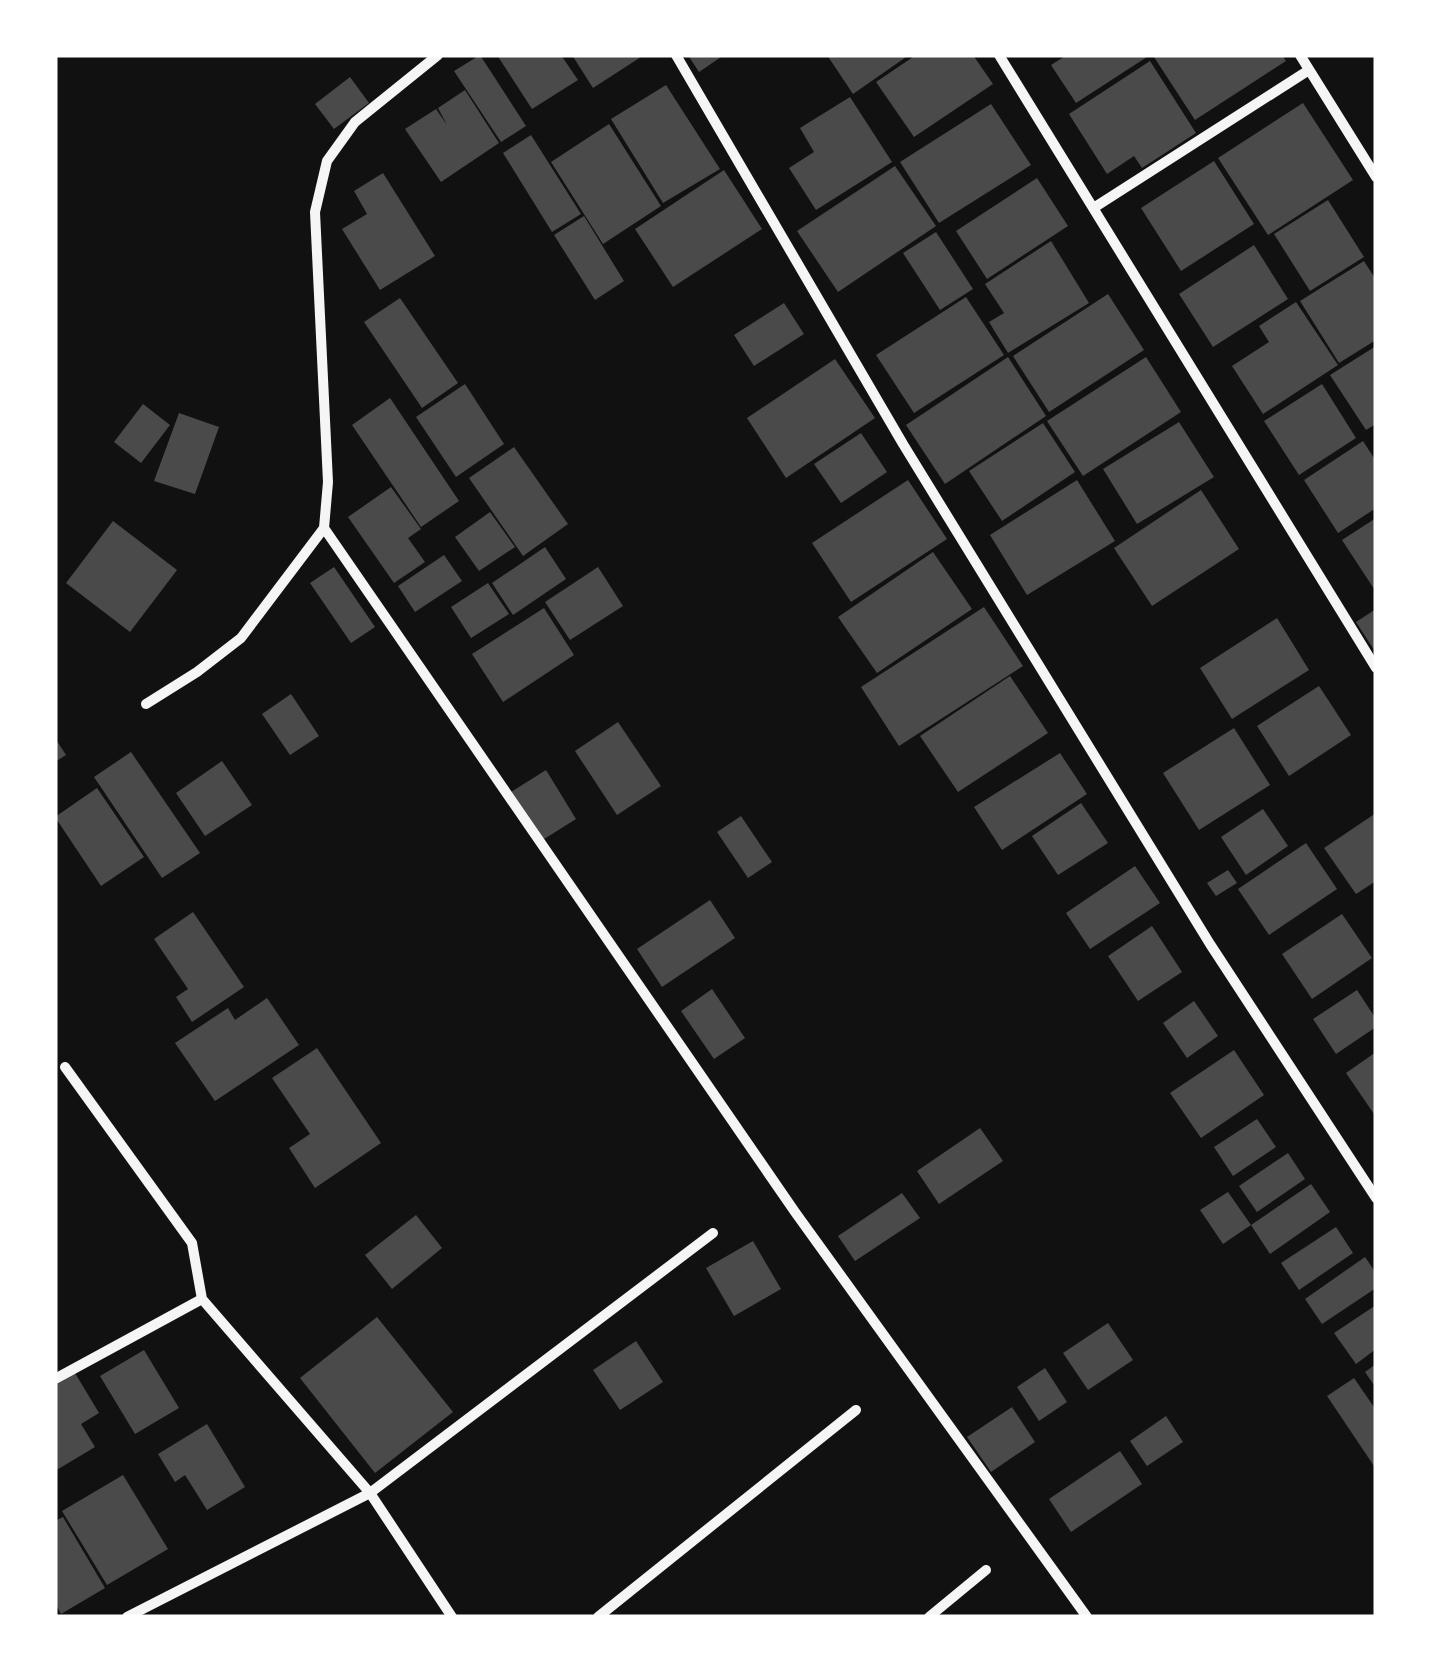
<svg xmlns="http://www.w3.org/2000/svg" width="1431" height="1672" font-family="Figtree,sans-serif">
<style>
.building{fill:#4a4a4a}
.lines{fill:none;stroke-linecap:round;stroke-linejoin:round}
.minor{stroke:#f5f5f5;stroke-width:10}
</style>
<rect width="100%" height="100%" fill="#111"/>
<path class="building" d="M480 55 526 126 501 142 454 71Z
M497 55H561L578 80 532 109Z
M572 55H644L593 88Z
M688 55H724L699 72Z
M827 55H909L853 94Z
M916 55H973L993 84 914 137 876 82Z
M1067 55H1150L1076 103 1051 65Z
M1156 55H1282L1286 61 1195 120 1154 57Z
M1150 61 1196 133 1142 168 1134 156 1107 174 1069 114Z
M350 77 369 103 334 129 315 104Z
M666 85 720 169 663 203 611 119Z
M465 90 499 143 441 182 405 129 436 109 447 125 438 108Z
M850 97 892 162 816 210 789 168 814 152 800 128Z
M1303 103 1353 180 1268 235 1218 158Z
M991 104 1031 165 939 223 900 162Z
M609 124 661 206 603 244 551 162Z
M531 135 581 214 552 232 503 153Z
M1214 161 1254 224 1181 271 1141 208Z
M895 166 936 226 838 292 797 231Z
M724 170 762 229 673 287 635 229Z
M383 173 435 256 380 290 342 229 367 214 354 191Z
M1037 178 1068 226 987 279 956 231Z
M1328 200 1364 257 1310 291 1274 234Z
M584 216 624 281 595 300 554 235Z
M936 232 973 289 940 310 903 253Z
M1051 241 1089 303 1008 353 989 322 1004 313 985 284Z
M1254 245 1288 299 1213 347 1179 294Z
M1364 261 1376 280V340L1339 363 1300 301Z
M1108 294 1144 350 1049 412 1013 356Z
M966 297 1004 355 914 413 876 355Z
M400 298 458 383 422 408 364 322Z
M1296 302 1338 365 1263 414 1232 366 1269 342 1259 326Z
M784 303 804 334 754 366 734 335Z
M1376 346V424L1366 430 1330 375Z
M1008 357 1046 416 945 484 906 425Z
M1146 357 1181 412 1083 476 1047 421Z
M835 359 875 418 786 478 747 418Z
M465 384 504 444 456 477 416 417Z
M1322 384 1356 438 1299 475 1264 421Z
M390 398 459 501 421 527 352 425Z
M143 404 170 425 141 463 114 442Z
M179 413 219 427 195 494 154 481Z
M1179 422 1214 477 1137 524 1103 469Z
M1043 423 1075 472 1002 521 969 471Z
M861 433 887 472 841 503 814 464Z
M1363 441 1376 461V508L1338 533 1304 480Z
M514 447 568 524 523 556 469 478Z
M908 480 947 539 851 602 812 543Z
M1077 480 1115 541 1027 595 990 535Z
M391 487 421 529 408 538 425 562 394 583 348 517Z
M1201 490 1239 549 1152 606 1114 548Z
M490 512 515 547 479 571 455 537Z
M1376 518V592L1342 540Z
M113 521 177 570 130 632 66 583Z
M545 547 566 579 513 615 492 583Z
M933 552 972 609 877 673 838 617Z
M444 555 462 581 415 612 398 586Z
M334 567 375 627 351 643 310 583Z
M598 567 623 606 570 640 545 602Z
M488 583 509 614 471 638 451 607Z
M984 607 1023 666 899 746 861 687Z
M544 608 574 655 503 702 472 654Z
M1376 609V653L1356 622Z
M1277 618 1309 670 1232 719 1200 668Z
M1010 676 1048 733 958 792 920 736Z
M1319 686 1351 735 1289 776 1257 726Z
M291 694 319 736 290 755 262 714Z
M618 722 661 786 617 815 575 751Z
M1234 728 1270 785 1199 830 1163 773Z
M55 738 66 755 55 762Z
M131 752 200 853 162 878 94 777Z
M1060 753 1087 794 1002 850 974 807Z
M222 761 252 805 205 836 176 793Z
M546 770 576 819 541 841 511 792Z
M97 788 144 857 101 886 55 817Z
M1081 803 1108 843 1058 875 1032 836Z
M1263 809 1288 846 1246 875 1221 837Z
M1376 813V881L1356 894 1324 848Z
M741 816 772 862 748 878 717 832Z
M1306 843 1337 889 1269 935 1238 889Z
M1135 866 1160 903 1090 949 1066 913Z
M1228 870 1237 883 1216 896 1207 883Z
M710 900 735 938 662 987 637 949Z
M193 912 244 987 192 1022 176 997 188 989 154 939Z
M1342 914 1372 958 1312 999 1282 954Z
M1152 926 1182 972 1138 1001 1108 956Z
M712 989 745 1038 714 1059 681 1011Z
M1357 990 1376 1019V1027L1336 1054 1313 1019Z
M267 998 299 1045 215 1101 175 1043 228 1008 235 1020Z
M1194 1001 1218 1036 1187 1058 1163 1023Z
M317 1048 381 1143 315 1188 289 1148 310 1134 272 1078Z
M1234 1050 1264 1095 1201 1138 1170 1093Z
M1376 1052V1117L1346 1073Z
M1257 1119 1276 1147 1233 1176 1214 1147Z
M980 1128 1003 1161 939 1204 917 1171Z
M1288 1153 1305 1179 1257 1212 1239 1186Z
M1311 1184 1330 1212 1270 1254 1251 1225Z
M1228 1192 1251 1225 1223 1244 1200 1210Z
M902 1193 920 1218 855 1261 838 1236Z
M416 1215 442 1248 392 1289 365 1255Z
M1336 1227 1353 1253 1299 1290 1281 1263Z
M753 1241 781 1289 734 1316 706 1268Z
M1365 1257 1376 1273V1288L1322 1324 1305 1299Z
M1376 1305V1349L1356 1364 1334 1333Z
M377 1317 453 1412 375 1473 300 1378Z
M1108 1323 1133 1360 1088 1390 1063 1353Z
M636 1341 663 1382 620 1410 593 1370Z
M144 1350 179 1408 135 1434 100 1376Z
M1376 1364V1388L1365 1372Z
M1045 1368 1067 1402 1039 1421 1017 1387Z
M75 1373 99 1413 81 1424 95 1447 55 1471V1385Z
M1354 1378 1376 1410V1469L1327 1396Z
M1012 1407 1035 1442 991 1472 967 1437Z
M1166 1416 1183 1442 1147 1466 1130 1441Z
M207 1424 245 1487 207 1510 185 1475 175 1482 158 1454Z
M1120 1451 1142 1484 1071 1532 1049 1499Z
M123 1475 168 1549 107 1585 62 1511Z
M63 1517 105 1588 61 1614 55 1603V1521Z"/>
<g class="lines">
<path class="minor" d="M676 55 903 444 1210 944 1376 1198
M999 55 1376 668
M1300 55 1376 177
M1095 207 1309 70
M324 528 795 1212 1087 1617
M146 704 197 672 241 638 324 528 328 482 315 212 327 161 355 122 438 55
M65 1067 192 1243 202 1299 370 1493 452 1617
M55 1379 202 1299
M127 1617 370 1493 713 1233
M598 1617 856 1410
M929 1617 986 1570"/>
</g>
<rect width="1431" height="1672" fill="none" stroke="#ffffff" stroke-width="115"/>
</svg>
